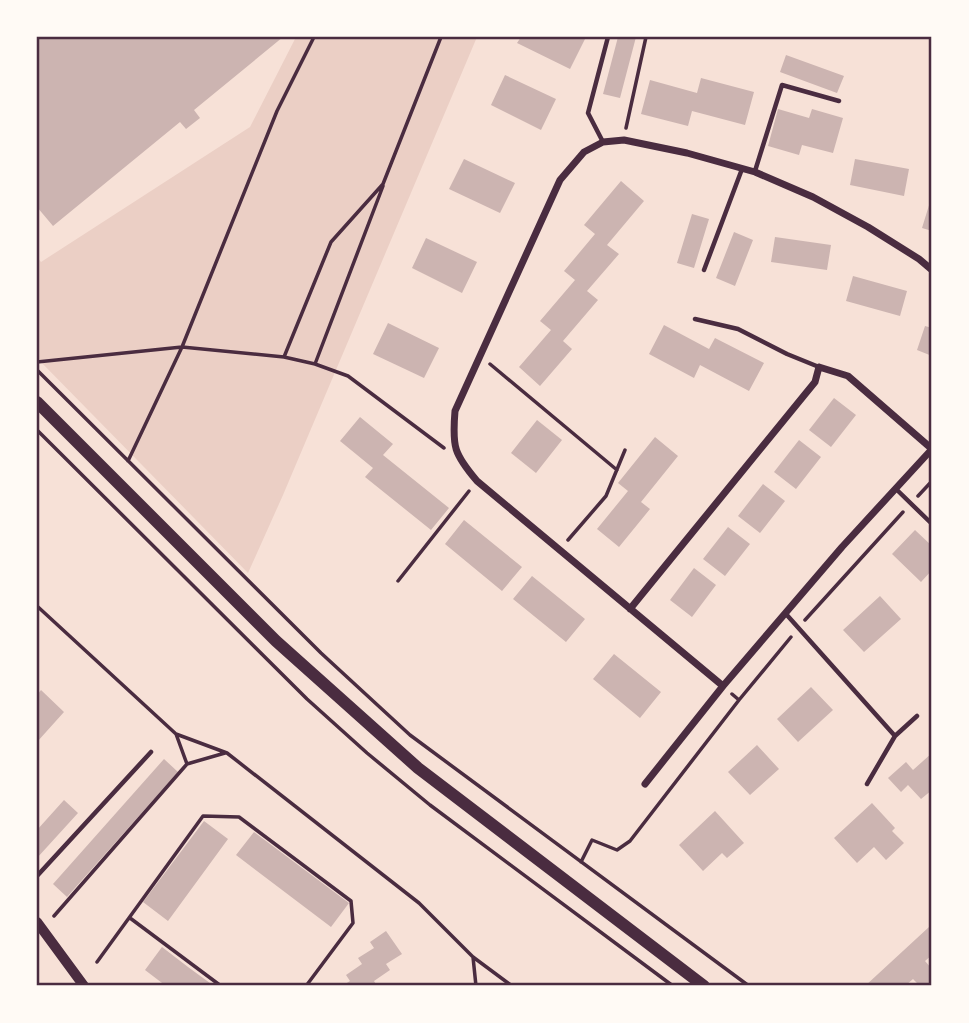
<svg xmlns="http://www.w3.org/2000/svg" width="969" height="1023" font-family="'Fira Sans Condensed',sans-serif">
<style>
.green{fill:#ebcfc5}
.building{fill:#ccb4b1}
.lines{fill:none;stroke-linecap:round;stroke-linejoin:round}
.path{stroke:#4a2c40;stroke-width:3.5}
.service{stroke:#4a2c40;stroke-width:4.5}
.minor{stroke:#4a2c40;stroke-width:7}
.tertiary{stroke:#4a2c40;stroke-width:10}
.secondary{stroke:#4a2c40;stroke-width:12}
.neatline{fill:none;stroke:#4a2c40;stroke-width:2.5}
</style>
<rect width="100%" height="100%" fill="#f7e1d7"/>
<path class="green" d="M296 37H477L283 495 248 573 37 358V257L41 262 250 127Z"/>
<path class="building" d="M37 37 115 38 283 37 194 110 200 118 186 129 180 122 53 226 37 207Z
M521 37H586L570 69 517 43Z
M618 37H636L620 98 603 94Z
M786 55 844 76 837 93 780 72Z
M505 75 556 99 541 130 491 105Z
M701 78 754 92 745 125 692 111 688 126 641 114 650 80 697 93Z
M778 109 809 118 812 109 843 118 833 153 802 145 799 155 768 146Z
M464 159 515 183 500 213 449 189Z
M855 159 909 169 904 196 850 185Z
M621 181 644 201 607 245 619 254 587 291 598 300 563 341 572 349 540 386 519 367 551 330 540 321 575 280 564 271 595 234 584 225Z
M930 202 932 203V231L922 228Z
M692 214 709 219 694 268 677 263Z
M734 232 753 240 735 286 716 278Z
M775 237 831 245 827 270 771 262Z
M426 238 477 262 462 293 412 268Z
M853 276 907 291 900 316 846 301Z
M388 323 439 348 424 378 373 354Z
M664 325 709 349 715 338 764 363 749 391 700 365 694 378 649 354Z
M925 326 932 328V356L917 350Z
M834 398 856 415 831 447 809 430Z
M360 417 393 444 383 455 449 508 431 530 365 477 373 468 340 441Z
M537 420 562 440 536 473 511 453Z
M655 437 678 456 641 502 650 509 619 547 597 529 628 491 618 483Z
M799 440 821 457 796 489 774 472Z
M763 484 785 501 760 533 738 516Z
M464 520 522 567 502 591 445 544Z
M728 527 750 544 725 576 703 559Z
M915 530 932 546V570L921 582 892 554Z
M694 568 716 585 692 617 670 600Z
M532 576 585 619 566 642 513 599Z
M880 596 901 619 864 652 843 630Z
M614 654 661 692 640 718 593 679Z
M811 687 833 710 798 742 777 719Z
M41 690 64 712 37 742V695Z
M757 745 779 769 750 795 728 772Z
M932 753V790L921 799 908 785 901 792 888 778 906 762 913 770Z
M164 759 178 772 67 897 53 884Z
M64 800 78 813 37 858V830Z
M872 803 895 828 892 831 904 843 886 860 874 847 857 863 834 838Z
M715 811 744 843 727 858 722 853 703 871 679 845Z
M204 821 228 839 168 921 143 902Z
M254 832 349 903 331 927 236 855Z
M929 927 932 931V955L925 961 932 969V986H920L913 979 905 986H865Z
M386 931 402 954 386 964 390 970 374 981 377 986H342L350 981 346 975 362 964 358 958 374 948 370 942Z
M162 947 188 967 214 986H166L145 970Z"/>
<g class="lines">
<path class="path" d="M626 128 646 37
M284 357 315 364 348 376 444 448
M37 362 182 347 284 357 331 242 383 184 441 37
M315 364 383 186
M490 364 617 470
M37 370 321 653 410 735 749 986
M37 430 307 699 367 753 430 805 673 986
M128 461 182 347 277 111 314 37
M918 496 932 481
M568 540 606 496 625 450
M398 581 469 491
M37 606 176 734 227 753 419 903 473 957 512 986
M805 620 903 512
M739 700 791 637
M176 734 187 764 225 753
M581 862 592 840 617 850 630 841 739 700 732 694
M54 916 187 764
M130 918 221 986
M473 957 476 986
M97 962 203 816 239 817 351 901 353 923 306 986"/>
<path class="service" d="M603 142 588 113 608 37
M755 171 782 85 839 101
M704 270 742 169
M695 319 738 329 787 354 819 367
M896 489 932 524
M786 614 895 736
M867 784 895 736 917 716
M37 876 151 752"/>
<path class="minor" d="M630 609 815 382 819 367 848 376 932 449
M723 686 477 481C454 454 452 447 455 411L560 180 584 152 603 142 624 140 687 153 755 172 813 197 868 227 919 259 932 270
M645 784 723 686 842 547 932 449"/>
<path class="tertiary" d="M37 922 84 986"/>
<path class="secondary" d="M37 402 276 641 418 768 704 986"/>
</g>
<rect width="969" height="1023" fill="none" stroke="#fffaf5" stroke-width="77"/>
<rect x="38" y="38" width="892" height="946" class="neatline"/>
</svg>
